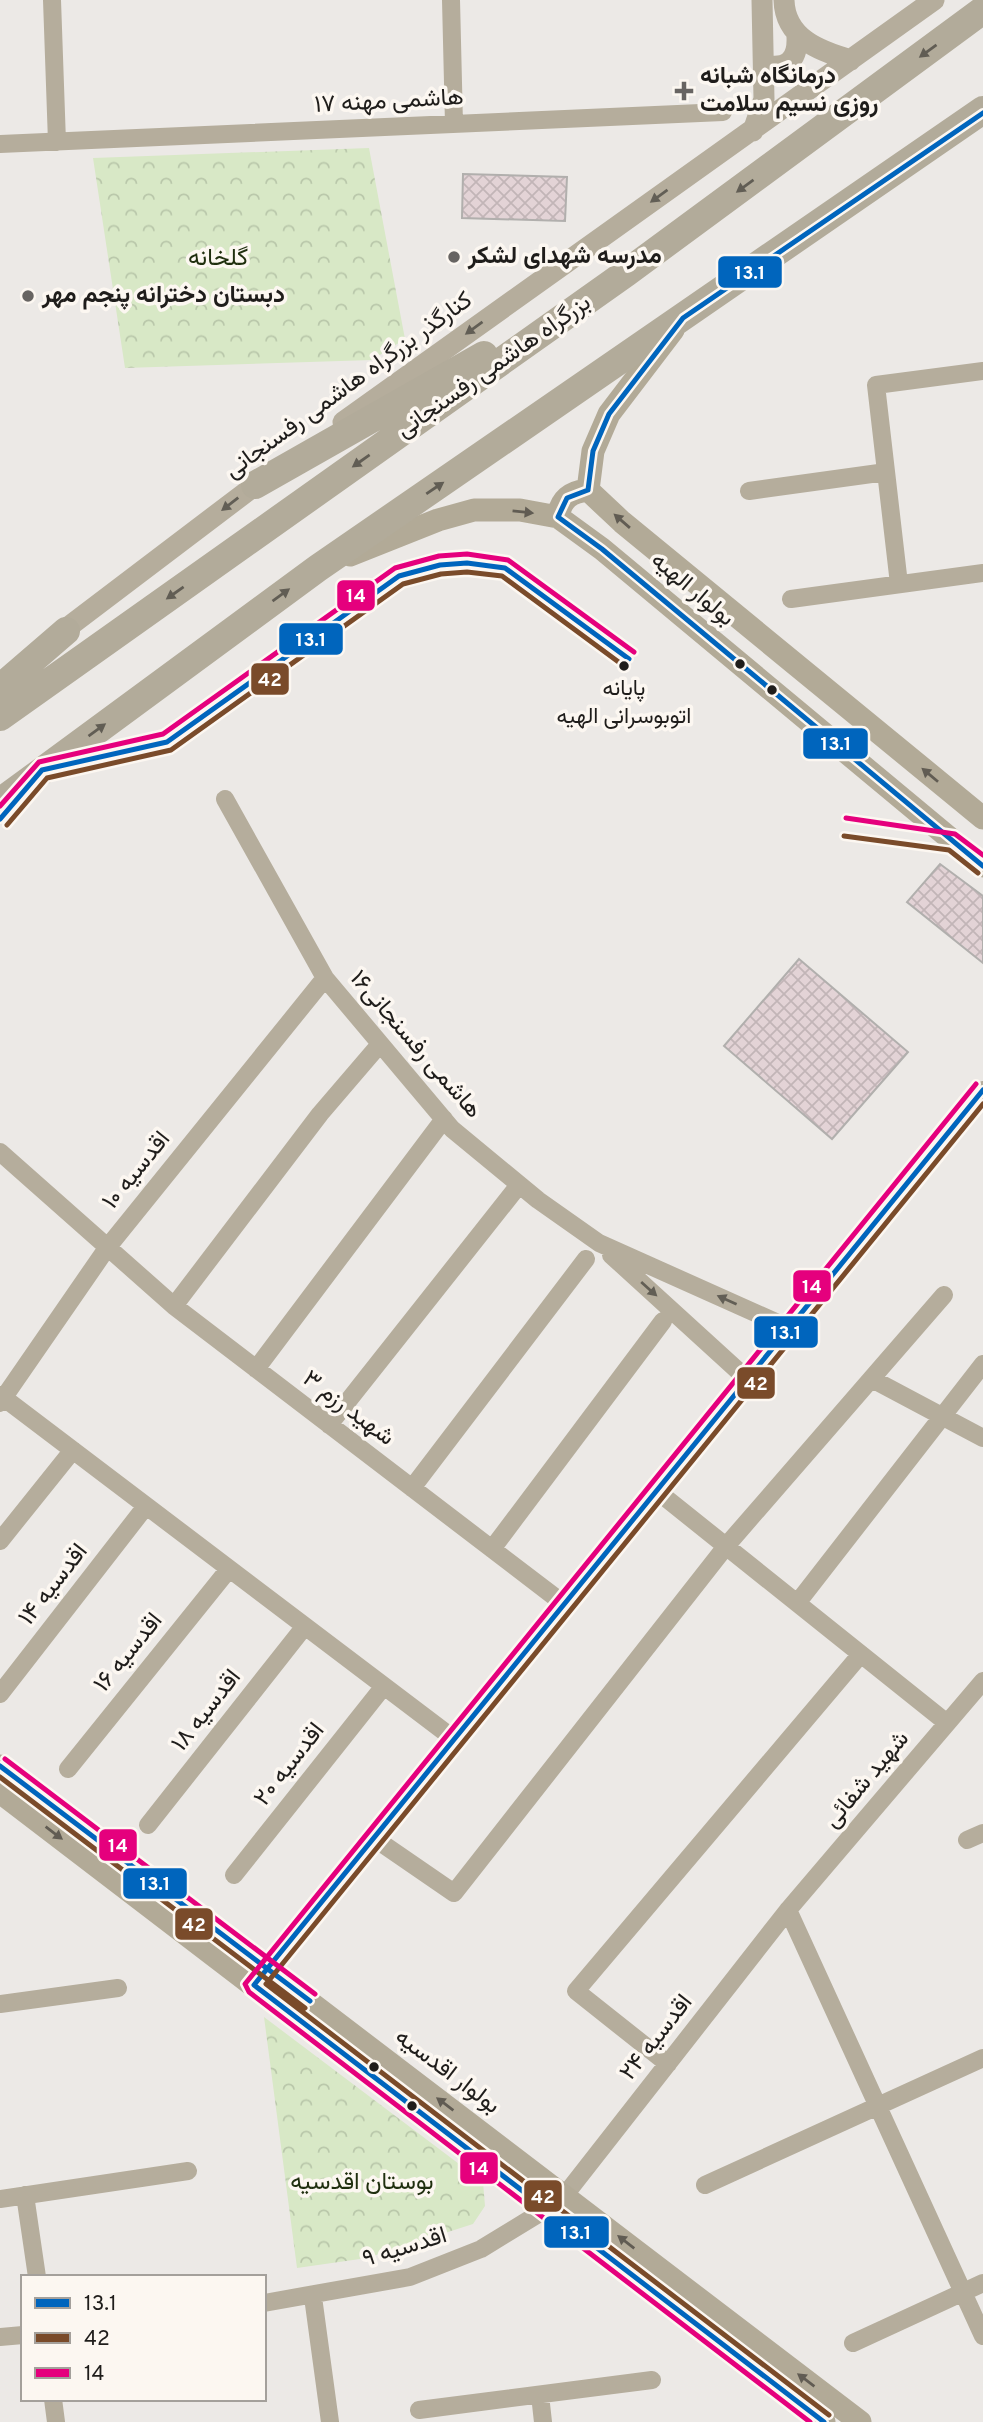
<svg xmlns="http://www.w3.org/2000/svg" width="983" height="2422" font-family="Overpass,Vazirmatn,sans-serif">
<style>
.park{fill:url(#park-crowns)}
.building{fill:url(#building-cross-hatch);stroke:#b1afad;stroke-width:2}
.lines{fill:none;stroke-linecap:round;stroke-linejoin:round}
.minor{stroke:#b5ad9c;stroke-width:18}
.tertiary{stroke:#b5ad9c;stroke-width:21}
.secondary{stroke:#b2aa97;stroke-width:23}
.trunk{stroke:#b2ab9a;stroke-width:28}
.bus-1-casing{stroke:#fcf7f1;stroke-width:10}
.bus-2-casing{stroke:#fcf7f1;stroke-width:10}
.bus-3-casing{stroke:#fcf7f1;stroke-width:10}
.bus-1{stroke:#0065bd;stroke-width:5}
.bus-2{stroke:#7a4b2a;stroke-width:5}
.bus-3{stroke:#e5007d;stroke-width:5}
.oneway{fill:#615d54}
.oneway2{fill:#625e55}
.oneway3{fill:#615c53}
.poi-dot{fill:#676462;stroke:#fcf7f1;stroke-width:2.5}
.bus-dot{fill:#1f1d1b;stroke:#fcf7f1;stroke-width:2.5}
.labels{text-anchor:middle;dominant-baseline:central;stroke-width:7;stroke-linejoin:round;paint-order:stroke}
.bus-label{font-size:22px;fill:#1f1d1b;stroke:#fcf7f1}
.poi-label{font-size:24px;font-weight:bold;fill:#1f1d1b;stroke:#fcf7f1;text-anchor:start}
.street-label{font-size:24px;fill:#1f1d1b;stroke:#fcf7f1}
.park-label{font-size:24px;fill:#1f2f0e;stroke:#fcf7f1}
.line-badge{stroke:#fcf7f1;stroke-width:2.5}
.badge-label{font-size:19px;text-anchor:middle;font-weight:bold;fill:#fff}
</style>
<defs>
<pattern id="park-crowns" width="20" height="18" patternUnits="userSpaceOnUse" patternTransform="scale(1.75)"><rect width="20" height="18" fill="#d8e8c6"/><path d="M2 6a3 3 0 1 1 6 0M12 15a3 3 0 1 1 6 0" fill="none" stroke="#b9c7aa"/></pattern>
<pattern id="building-cross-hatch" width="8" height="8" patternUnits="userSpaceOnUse" patternTransform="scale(1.75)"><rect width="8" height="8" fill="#e3d3d6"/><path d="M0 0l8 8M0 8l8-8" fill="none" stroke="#c2b5b7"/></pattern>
</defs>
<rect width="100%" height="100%" fill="#ece9e6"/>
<path class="park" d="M369 148 405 339 372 360 125 368 93 158Z
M264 2017 483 2182 485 2206 473 2224 367 2258 297 2268Z"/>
<path class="building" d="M463 174 567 177 565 221 462 218Z
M940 864 983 896V963L907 902Z
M799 959 908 1052 832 1139 724 1046Z"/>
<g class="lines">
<path class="minor" d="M52 0 57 142
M451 0 454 124
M0 144 723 112
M749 491 886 472
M899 584 876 385 983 371
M791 599 983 573
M225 799 325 978 452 1129 538 1200 599 1243 789 1328
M0 1152 174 1306 564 1604
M611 1255 747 1379
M174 1306 320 1114 380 1044
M256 1369 444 1119
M872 1379 983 1438
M0 1395 454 1739
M0 1403 107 1248 325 978
M329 1425 519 1185
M412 1488 586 1259
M657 1491 947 1723
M0 1541 73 1450
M492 1549 663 1321
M798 1602 983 1364
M0 1694 146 1506
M68 1769 229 1569
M148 1825 305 1626
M374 1838 454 1893 727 1545 944 1295
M967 1840 983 1833
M234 1875 384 1686
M788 1910 983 2336
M260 1977 983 1090
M0 2004 118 1988
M668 2064 576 1991 861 1654
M705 2185 983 2058
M25 2195 37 2277
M565 2195 788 1910 983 1681
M0 2199 188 2171
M313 2297 330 2422
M264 2303 410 2277 481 2249 548 2208
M0 2337 23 2335
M853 2343 983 2283
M540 2395 543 2422
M53 2399 56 2422
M419 2410 652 2380"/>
<path class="tertiary" d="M784 0C785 38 819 51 851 60
M764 65C787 70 798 60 797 37
M753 131 764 99 762 0
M343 422 934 0
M55 637 266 477"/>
<path class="secondary" d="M588 490 622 522 983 818
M588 490 593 451 609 414 673 330
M558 517C561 499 570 492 588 490
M350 555 438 520 474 510H520L558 517 602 549 983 866
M0 1766 860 2422
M0 1792 824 2422"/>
<path class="trunk" d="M255 485 484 355
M0 688 66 631
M0 717 626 273 983 10
M0 802 318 568 983 110"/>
<defs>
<path id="bus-1" d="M588 490 567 498 558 517 602 549 983 866
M588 490 593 451 609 414 683 318 983 113
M0 819 42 770 167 742 399 576 440 565 467 563 505 568 629 659
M0 1766 310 2001
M824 2422 254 1985 983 1090"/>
<path id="bus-2" d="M7 825 47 778 171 750 403 584 441 574 467 572 502 576 624 666
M844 836 949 850 978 873
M0 1777 305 2008
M829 2415 266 1984 983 1104"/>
<path id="bus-3" d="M0 806 39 762 163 734 395 568 439 556 467 554 508 560 634 652
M846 818 955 834 983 855
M5 1759 315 1994
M810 2422 249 1992 245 1984 976 1084"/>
</defs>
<use href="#bus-1" class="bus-1-casing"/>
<use href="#bus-2" class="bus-2-casing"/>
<use href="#bus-3" class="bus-3-casing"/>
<use href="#bus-1" class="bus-1"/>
<use href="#bus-2" class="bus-2"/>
<use href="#bus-3" class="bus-3"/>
</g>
<defs><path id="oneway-solid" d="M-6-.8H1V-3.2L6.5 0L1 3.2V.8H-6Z" transform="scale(1.75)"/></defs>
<g class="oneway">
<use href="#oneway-solid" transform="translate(928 51) rotate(144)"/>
<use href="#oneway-solid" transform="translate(745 186) rotate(144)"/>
<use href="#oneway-solid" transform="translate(361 461) rotate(145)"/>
<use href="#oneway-solid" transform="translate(435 488) rotate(-34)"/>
<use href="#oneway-solid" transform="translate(175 593) rotate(145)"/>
<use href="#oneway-solid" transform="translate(281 595) rotate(-36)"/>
<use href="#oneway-solid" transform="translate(97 730) rotate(-36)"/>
</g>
<g class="oneway2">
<use href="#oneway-solid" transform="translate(659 196) rotate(144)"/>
<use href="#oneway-solid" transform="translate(474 328) rotate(144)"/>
<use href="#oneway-solid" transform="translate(230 504) rotate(142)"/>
<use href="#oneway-solid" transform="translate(649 1289) rotate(42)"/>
<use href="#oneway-solid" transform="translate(727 1300) rotate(-156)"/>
</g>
<g class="oneway3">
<use href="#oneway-solid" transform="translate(523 512) rotate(6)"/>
<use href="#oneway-solid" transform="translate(622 521) rotate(-139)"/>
<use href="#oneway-solid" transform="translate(930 775) rotate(-140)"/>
<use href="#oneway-solid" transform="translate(54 1833) rotate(37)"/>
<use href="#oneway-solid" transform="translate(445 2104) rotate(-143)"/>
<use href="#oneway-solid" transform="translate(626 2242) rotate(-142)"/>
<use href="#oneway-solid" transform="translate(806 2380) rotate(-143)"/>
</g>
<g class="poi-dot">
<path d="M680.5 80.5h7v7h7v7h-7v7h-7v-7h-7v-7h7z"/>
<circle cx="454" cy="257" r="7"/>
<circle cx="28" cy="296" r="7"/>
</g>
<g class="bus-dot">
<circle cx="740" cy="664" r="6"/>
<circle cx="624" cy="666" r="6"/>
<circle cx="772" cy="690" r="6"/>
<circle cx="374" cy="2067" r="6"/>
<circle cx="412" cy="2106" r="6"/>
</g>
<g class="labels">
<g class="bus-label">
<text x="624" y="689">پایانه<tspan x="624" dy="28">اتوبوسرانی الهیه</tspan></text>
</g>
<g class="poi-label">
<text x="700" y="77">درمانگاه شبانه<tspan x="700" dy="28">روزی نسیم سلامت</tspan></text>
<text x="468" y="257">مدرسه شهدای لشکر</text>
<text x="42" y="296">دبستان دخترانه پنجم مهر</text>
</g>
<g class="street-label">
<text transform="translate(389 102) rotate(-3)">هاشمی مهنه ۱۷</text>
<text transform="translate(494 367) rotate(-35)">بزرگراه هاشمی رفسنجانی</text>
<text transform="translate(349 386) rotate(-36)">کنارگذر بزرگراه هاشمی رفسنجانی</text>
<text transform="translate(692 590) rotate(40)">بولوار الهیه</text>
<text transform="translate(415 1045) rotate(49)">هاشمی رفسنجانی۱۶</text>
<text transform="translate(137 1171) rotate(-51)">اقدسیه ۱۰</text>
<text transform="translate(348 1409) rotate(37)">شهید رزم ۳</text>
<text transform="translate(54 1585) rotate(-52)">اقدسیه ۱۴</text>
<text transform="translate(129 1653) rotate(-51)">اقدسیه ۱۶</text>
<text transform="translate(207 1711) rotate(-52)">اقدسیه ۱۸</text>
<text transform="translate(290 1765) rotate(-52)">اقدسیه ۲۰</text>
<text transform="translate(867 1780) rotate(-50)">شهید شفائی</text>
<text transform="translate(657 2038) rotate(-52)">اقدسیه ۲۴</text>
<text transform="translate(447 2072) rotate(37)">بولوار اقدسیه</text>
<text transform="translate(405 2248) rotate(-17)">اقدسیه ۹</text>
</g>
<g class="park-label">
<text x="218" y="259">گلخانه</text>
<text x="362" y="2183">بوستان اقدسیه</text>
</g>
</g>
<g class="line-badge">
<rect x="717" y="255" width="66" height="34" rx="7" fill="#0065bd"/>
<rect x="336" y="579" width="40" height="33" rx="7" fill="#e5007d"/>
<rect x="278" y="622" width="66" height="34" rx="7" fill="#0065bd"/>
<rect x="250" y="662" width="40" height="34" rx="7" fill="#7a4b2a"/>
<rect x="802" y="727" width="67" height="33" rx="7" fill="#0065bd"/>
<rect x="792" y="1269" width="40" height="34" rx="7" fill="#e5007d"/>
<rect x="753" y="1315" width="66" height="34" rx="7" fill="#0065bd"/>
<rect x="736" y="1366" width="40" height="34" rx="7" fill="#7a4b2a"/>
<rect x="98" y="1828" width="40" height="34" rx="7" fill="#e5007d"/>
<rect x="122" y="1867" width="66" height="33" rx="7" fill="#0065bd"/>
<rect x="174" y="1907" width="40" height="34" rx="7" fill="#7a4b2a"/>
<rect x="459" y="2151" width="40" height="34" rx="7" fill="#e5007d"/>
<rect x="523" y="2179" width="40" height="34" rx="7" fill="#7a4b2a"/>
<rect x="543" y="2215" width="67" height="34" rx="7" fill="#0065bd"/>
</g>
<g class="badge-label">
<text x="750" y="279">13.1</text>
<text x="356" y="602">14</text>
<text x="311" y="646">13.1</text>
<text x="270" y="686">42</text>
<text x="836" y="750">13.1</text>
<text x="812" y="1293">14</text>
<text x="786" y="1339">13.1</text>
<text x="756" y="1390">42</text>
<text x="118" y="1852">14</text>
<text x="155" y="1890">13.1</text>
<text x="194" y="1931">42</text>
<text x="479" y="2175">14</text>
<text x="543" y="2203">42</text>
<text x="576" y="2239">13.1</text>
</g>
<rect x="21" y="2275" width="245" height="126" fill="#fcf7f1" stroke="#a4a09b" stroke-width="2"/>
<rect x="35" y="2298" width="35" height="10" fill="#0065bd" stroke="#a4a09b" stroke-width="2"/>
<text x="84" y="2310" font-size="21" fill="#1f1d1b">13.1</text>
<rect x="35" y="2333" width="35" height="10" fill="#7a4b2a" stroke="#a4a09b" stroke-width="2"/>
<text x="84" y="2345" font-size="21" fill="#1f1d1b">42</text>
<rect x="35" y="2368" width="35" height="10" fill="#e5007d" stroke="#a4a09b" stroke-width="2"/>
<text x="84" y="2380" font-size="21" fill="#1f1d1b">14</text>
</svg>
